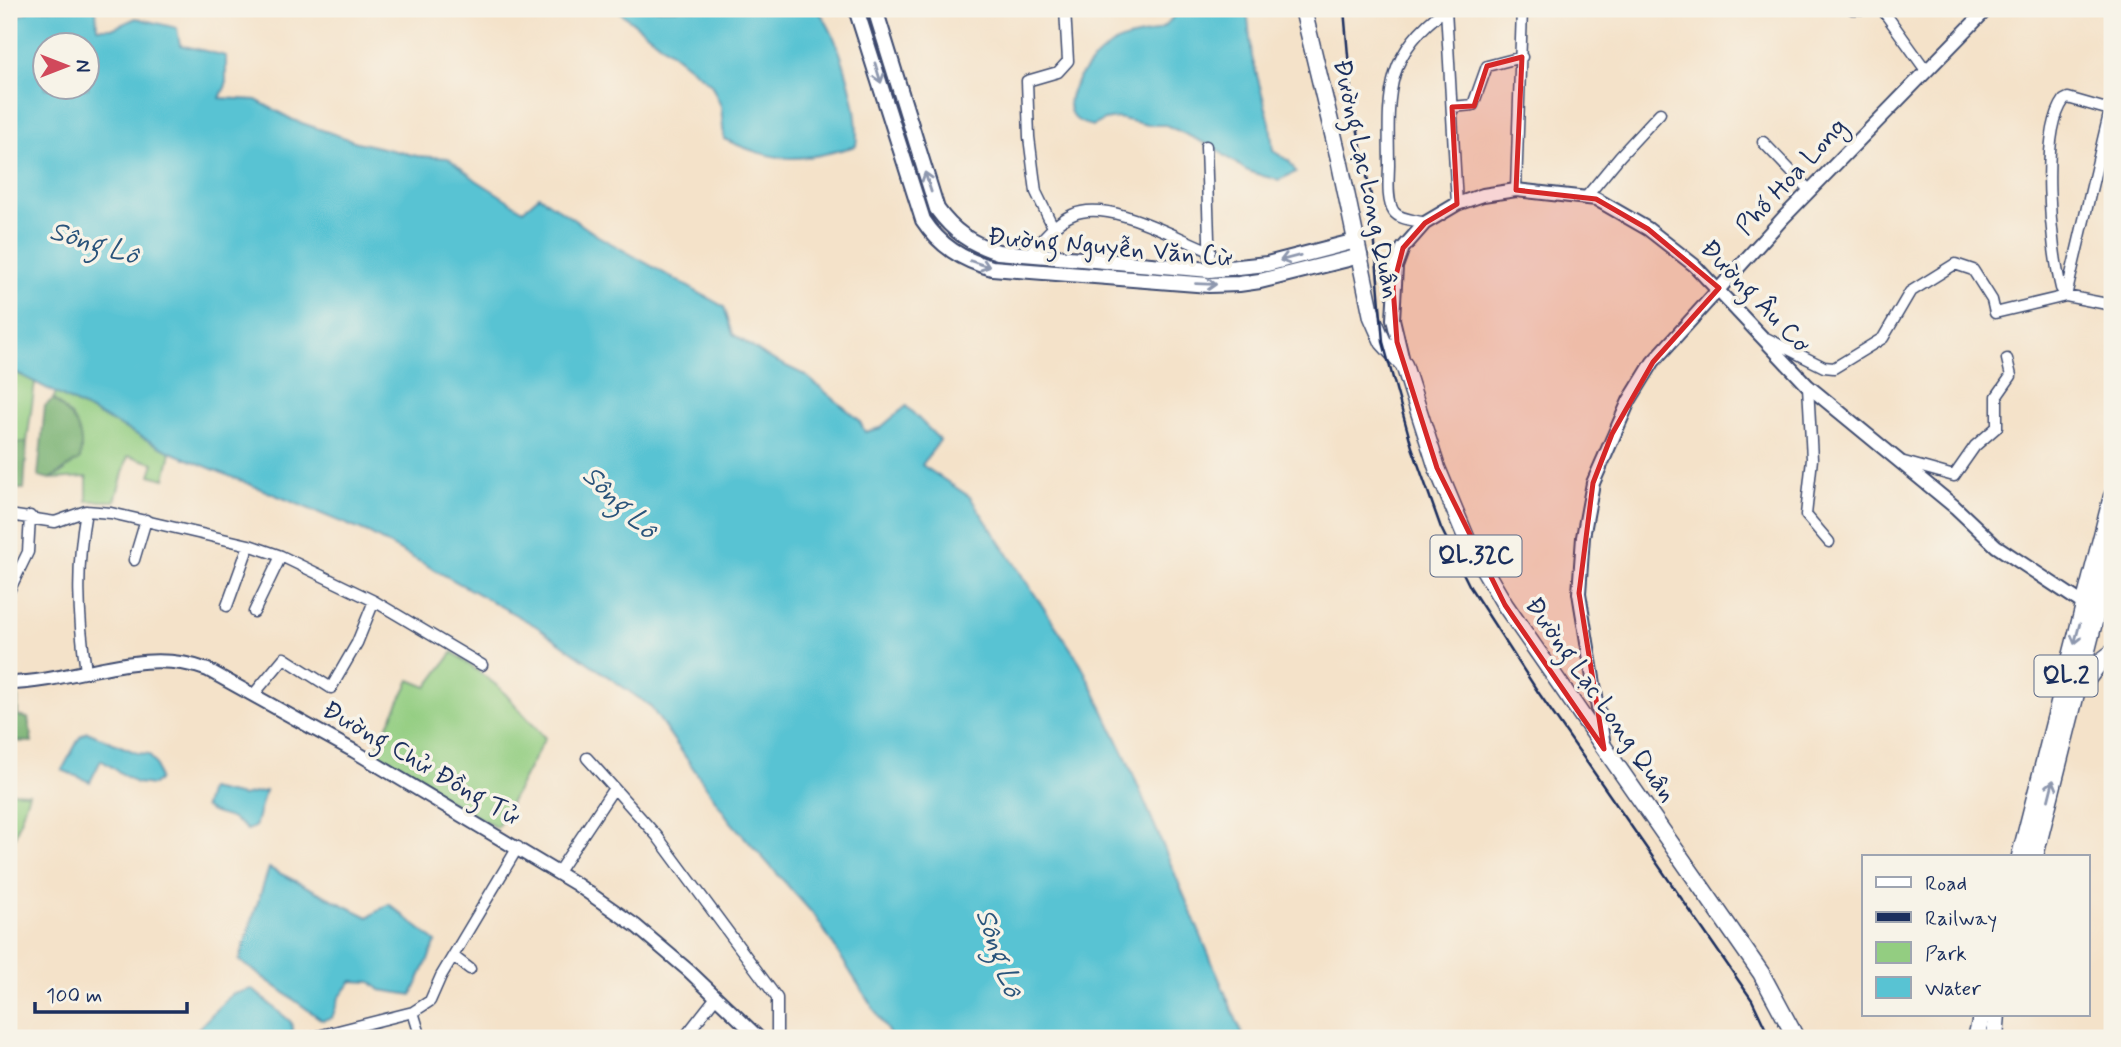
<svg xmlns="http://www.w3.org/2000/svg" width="2121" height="1047" font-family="Mynerve,sans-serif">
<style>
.green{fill:#93cd81;stroke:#577e70;stroke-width:2}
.forest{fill:#76b06f;stroke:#487066;stroke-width:2}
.water{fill:#58c3d3;stroke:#3a7998;stroke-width:2;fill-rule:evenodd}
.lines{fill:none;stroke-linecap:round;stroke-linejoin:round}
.minor-casing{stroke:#3c4a6e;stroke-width:13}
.tertiary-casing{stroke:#3c4a6e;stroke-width:16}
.secondary-casing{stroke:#3c4a6e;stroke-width:18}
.primary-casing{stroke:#3c4a6e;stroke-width:19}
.trunk-casing{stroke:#3c4a6e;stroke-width:19}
.minor{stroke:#fff;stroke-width:10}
.tertiary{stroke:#fff;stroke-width:12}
.secondary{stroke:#fff;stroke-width:14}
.primary{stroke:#fff;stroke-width:16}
.trunk{stroke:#fff;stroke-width:16}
.rail{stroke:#1b2f5e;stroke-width:2.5}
.oneway{stroke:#8d97ae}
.marked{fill:#d62828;fill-opacity:0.2;stroke:#d62828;stroke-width:5;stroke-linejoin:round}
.labels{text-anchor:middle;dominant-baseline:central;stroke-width:7;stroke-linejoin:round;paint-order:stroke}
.shield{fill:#f7f3e8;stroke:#5d6a87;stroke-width:2}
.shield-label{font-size:24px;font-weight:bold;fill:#1b2f5e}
.street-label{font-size:26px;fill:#1b2f5e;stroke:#f7f3e8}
.water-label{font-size:28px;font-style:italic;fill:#2a547b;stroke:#f7f3e8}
</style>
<rect width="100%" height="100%" fill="#f7f3e8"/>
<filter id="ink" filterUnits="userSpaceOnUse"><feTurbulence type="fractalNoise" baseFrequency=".0143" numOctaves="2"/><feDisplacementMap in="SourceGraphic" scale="14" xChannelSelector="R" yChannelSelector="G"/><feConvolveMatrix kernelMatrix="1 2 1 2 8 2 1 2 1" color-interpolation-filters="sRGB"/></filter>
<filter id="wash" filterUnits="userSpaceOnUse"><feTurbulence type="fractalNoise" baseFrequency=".00686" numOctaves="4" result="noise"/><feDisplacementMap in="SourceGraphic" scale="28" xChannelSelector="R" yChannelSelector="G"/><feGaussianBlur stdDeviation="1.57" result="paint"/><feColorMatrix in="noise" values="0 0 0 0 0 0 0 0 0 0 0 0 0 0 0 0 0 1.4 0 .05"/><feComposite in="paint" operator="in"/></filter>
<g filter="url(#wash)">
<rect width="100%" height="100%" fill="#f4e2c9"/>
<path class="green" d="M9 369 35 382 27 442 9 444Z
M56 393 171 452 165 479 150 475 154 463 128 456 115 501H87V477L50 479 65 471 72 417 53 399Z
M453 652 500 688 545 738 497 828 372 757 410 680 427 687Z
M9 792 29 793 9 855Z"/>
<path class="forest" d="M53 399C74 418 85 429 80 459L50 479 38 476 45 406Z
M27 442 24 489H9V444Z
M18 686V716L28 718 32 742 9 741V688Z"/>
<path class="water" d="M32 9H96L97 28H114L136 18 177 28 180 45 226 56V85L220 98 256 100 293 120 357 142 417 156 448 158 476 180 523 210 539 196 598 236 724 307 733 334 767 357 805 375 859 420 865 432 880 428 906 406 940 440 922 465 970 497 1081 664 1127 760 1244 1038H892L815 916 730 821 650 706 536 626 368 533 171 452 9 369V22ZM46 46H88V88H46Z
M616 9H817C840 36 861 112 856 146 798 162 779 164 724 139L721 106 711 84Z
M1181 9H1247L1252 57 1270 123 1273 151 1289 161 1296 172 1279 180 1263 176 1246 170 1211 146 1166 125H1148L1118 118 1104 120 1093 126C1039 116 1090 57 1115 43 1129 35 1147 37 1162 28 1170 22 1174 15 1181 9Z
M87 732 137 753 149 754 156 765 159 779 153 785 136 783 101 760 90 782 62 770 80 737Z
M209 789 242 796 265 791 255 827 247 830C229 811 218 819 204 807Z
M269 868 368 917 389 904 436 942 412 995 380 990 371 982 352 981 339 998 332 1018 322 1020 239 960Z
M252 989 291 1022 293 1035 288 1038H189L232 994Z"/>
</g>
<g filter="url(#ink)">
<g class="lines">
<defs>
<path id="minor" d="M1446 9 1457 204
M1852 9H1882
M1882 9 1925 69
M1452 107 1473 105 1487 66 1522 57
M2110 110 2068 98 2064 100C2039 134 2051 247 2061 288L2066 296 2112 305
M1763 142 1809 190
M1206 146 1210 270
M1516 190 1522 9
M1587 196 1620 156 1660 113
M1425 223C1416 220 1400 220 1394 212 1386 201 1389 177 1389 164 1388 95 1384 54 1446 9
M1054 229 1036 192 1029 137 1027 81 1058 72 1068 61 1065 9
M1028 255C1041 241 1054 223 1072 215 1108 198 1174 237 1210 251
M1766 338 1824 367 1834 368 1883 338 1910 292 1955 264 1973 270 1992 300 1995 313 2066 296 2110 110 2112 111
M1808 386 1812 459 1806 515 1829 542
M1904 462 1954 476 1975 446 1997 427V396L2011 376 2007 359
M86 511C76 566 78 616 86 671
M9 515 55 522 86 511 111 513 249 545 281 556 374 601 482 665
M134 560 146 520
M9 591 28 552 30 516
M227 606 249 545
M254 612 281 556
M254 694 284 658 331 688 357 643 374 601
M587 758 657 836 777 998V1038
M558 872 614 788
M453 956 470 969
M413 1012 421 1038
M310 1038 413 1012 430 1001 441 976 518 847
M684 1038 716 997"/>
<path id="tertiary" d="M1403 361 1393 319 1396 267 1403 248 1425 223 1457 204 1483 195 1516 190 1596 199 1648 229 1694 265 1808 386 1955 507 1996 546 2085 605
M9 683C77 682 141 645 208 670L354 751 576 884 636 926 689 971 759 1038
M1604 745 1579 593 1583 537 1593 483 1629 401 1653 362 1784 217 1987 9"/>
<path id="secondary" d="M856 9 923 220C940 246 962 260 992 268L1209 285 1239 284 1260 281 1360 256
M875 9 937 209C953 231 971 244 998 252L1210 270 1267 264 1356 241"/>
<path id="primary" d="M2083 685 2100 662 2112 653
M2020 856 2112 496
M2035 856 2112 551
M1976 1038 1982 1014"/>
<path id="trunk" d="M1303 9 1339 159 1372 317 1383 342 1404 365 1437 468 1468 542 1505 605 1761 973 1796 1038
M1995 1038 1997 1014"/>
</defs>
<use href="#minor" class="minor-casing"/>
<use href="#tertiary" class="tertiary-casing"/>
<use href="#secondary" class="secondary-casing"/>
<use href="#primary" class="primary-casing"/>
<use href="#trunk" class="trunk-casing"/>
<use href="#minor" class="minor"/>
<use href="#tertiary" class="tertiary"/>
<use href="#secondary" class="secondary"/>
<use href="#primary" class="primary"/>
<use href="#trunk" class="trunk"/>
<path class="rail" d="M1344 9 1352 102 1371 196 1383 342 1412 447 1441 528 1470 587 1538 692 1752 1000 1770 1038"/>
</g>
<defs><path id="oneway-shaft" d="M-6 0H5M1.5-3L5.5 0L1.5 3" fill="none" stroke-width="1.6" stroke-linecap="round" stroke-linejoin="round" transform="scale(1.75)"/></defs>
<g class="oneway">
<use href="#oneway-shaft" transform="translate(878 73) rotate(73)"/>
<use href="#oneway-shaft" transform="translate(928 182) rotate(-108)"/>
<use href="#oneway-shaft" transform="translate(1290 258) rotate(165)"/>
<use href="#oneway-shaft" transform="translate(980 264) rotate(18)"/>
<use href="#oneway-shaft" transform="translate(1206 284) rotate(2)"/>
<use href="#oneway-shaft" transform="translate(2077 634) rotate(105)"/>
<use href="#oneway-shaft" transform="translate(2051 790) rotate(-76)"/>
</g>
</g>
<path class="marked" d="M1522 57 1516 190 1596 199 1648 229 1719 288 1653 362 1612 434 1593 483 1579 593 1604 749 1505 605 1437 468 1397 342 1393 287 1403 248 1425 223 1457 204 1452 107 1474 106 1487 66Z"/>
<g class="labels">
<g class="shield">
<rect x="1430.5" y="535.5" width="91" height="41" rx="5"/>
<rect x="2034.5" y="655.5" width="63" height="41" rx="5"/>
</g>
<g class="shield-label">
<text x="1476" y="556">QL.32C</text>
<text x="2066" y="676">QL.2</text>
</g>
<g class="street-label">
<text transform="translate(1792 177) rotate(-47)">Phố Hoa Long</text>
<text transform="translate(1366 179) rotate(78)">Đường Lạc Long Quân</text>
<text transform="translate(1110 248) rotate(5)">Đường Nguyễn Văn Cừ</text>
<text transform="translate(1755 297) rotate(46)">Đường Âu Cơ</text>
<text transform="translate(1600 700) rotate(55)">Đường Lạc Long Quân</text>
<text transform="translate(421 764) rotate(30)">Đường Chử Đồng Tử</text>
</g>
<g class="water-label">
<text transform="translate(94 244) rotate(17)">Sông Lô</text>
<text transform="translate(619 503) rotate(44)">Sông Lô</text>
<text transform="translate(998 953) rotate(71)">Sông Lô</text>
</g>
</g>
<rect width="2121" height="1047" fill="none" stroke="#f7f3e8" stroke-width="35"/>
<rect x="1862" y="855" width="228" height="161" fill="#f7f3e8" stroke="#9fa5b1" stroke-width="2"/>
<rect x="1876" y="877" width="35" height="10" fill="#ffffff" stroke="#9fa5b1" stroke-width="2"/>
<text x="1925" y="890" font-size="21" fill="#1b2f5e">Road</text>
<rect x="1876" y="912" width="35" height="10" fill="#1b2f5e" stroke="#9fa5b1" stroke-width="2"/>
<text x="1925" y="925" font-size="21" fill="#1b2f5e">Railway</text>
<rect x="1876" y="942" width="35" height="21" fill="#93cd81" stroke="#9fa5b1" stroke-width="2"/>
<text x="1925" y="960" font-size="21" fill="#1b2f5e">Park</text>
<rect x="1876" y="977" width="35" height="21" fill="#58c3d3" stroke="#9fa5b1" stroke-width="2"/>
<text x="1925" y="995" font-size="21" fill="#1b2f5e">Water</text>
<g transform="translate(66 66) rotate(90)"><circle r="33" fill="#f7f3e8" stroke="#9fa5b1" stroke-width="2"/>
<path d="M0-5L12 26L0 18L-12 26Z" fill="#d1495b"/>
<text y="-10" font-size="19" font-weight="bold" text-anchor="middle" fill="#1b2f5e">N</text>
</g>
<path d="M35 1002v10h152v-10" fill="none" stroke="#1b2f5e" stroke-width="3.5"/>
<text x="46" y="1002" font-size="21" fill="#1b2f5e" stroke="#f7f3e8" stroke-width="5" paint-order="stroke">100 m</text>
</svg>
